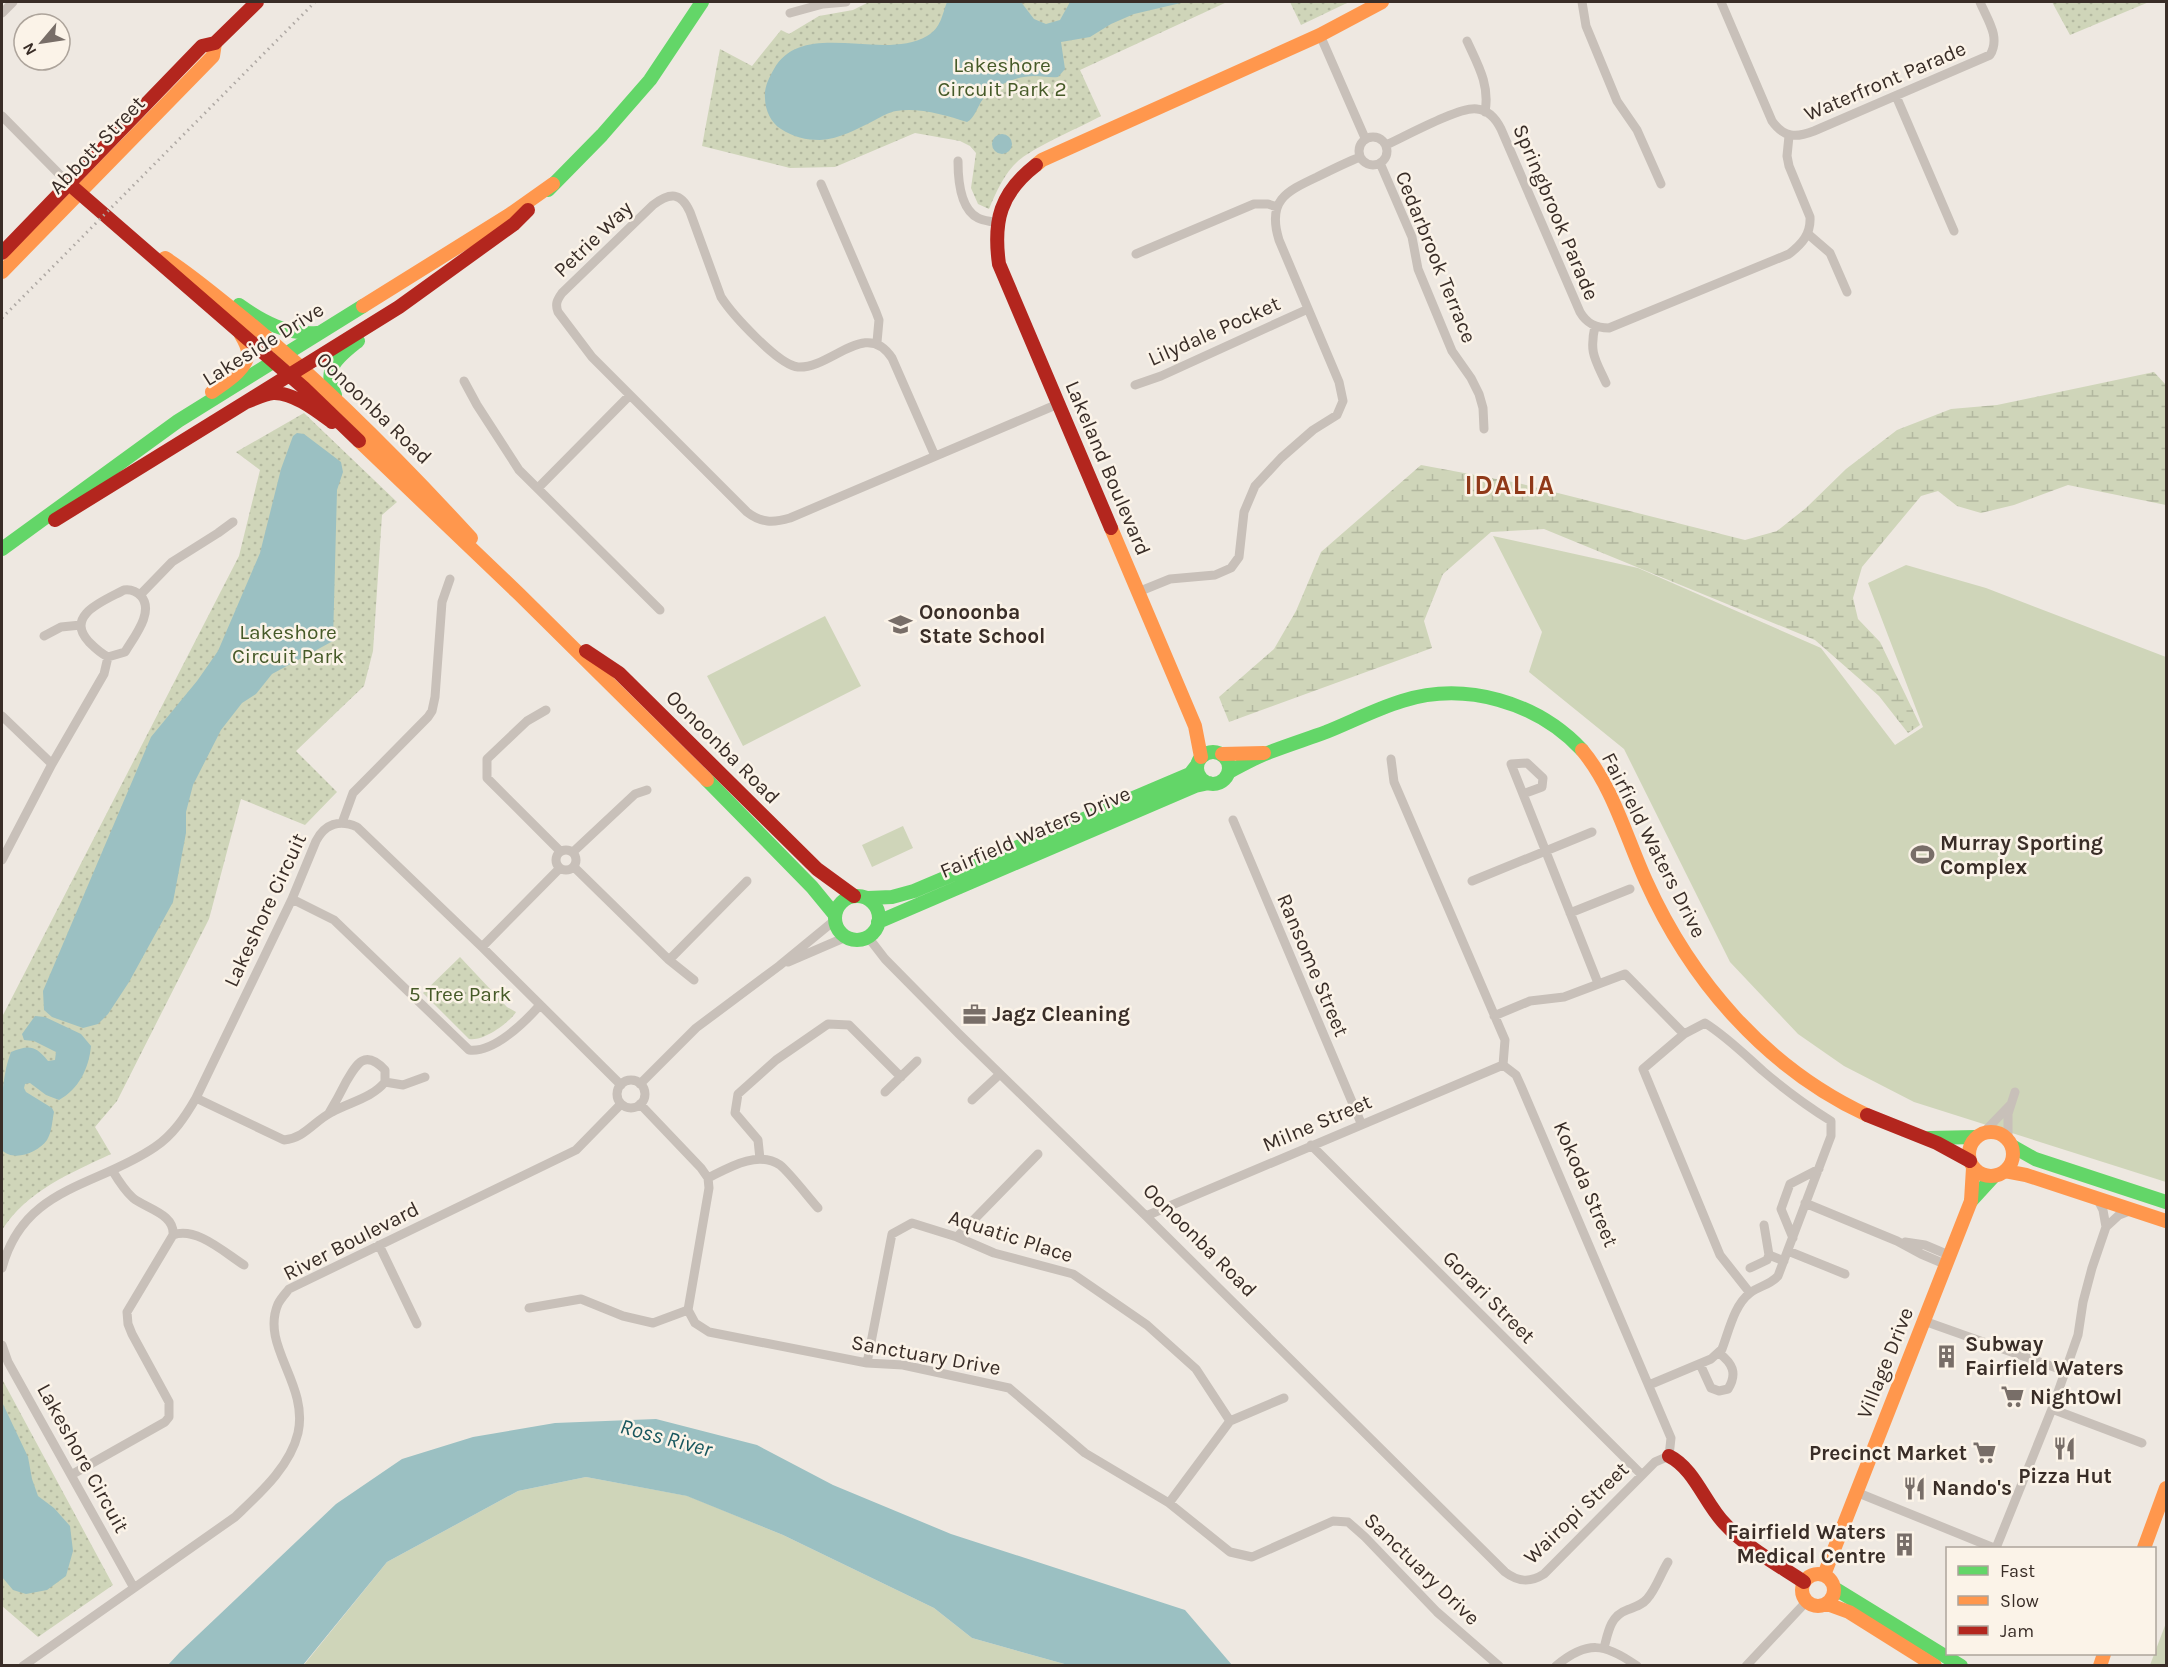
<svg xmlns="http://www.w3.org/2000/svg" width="2168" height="1667" font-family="Karla,sans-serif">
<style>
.grass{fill:#cfd5b9}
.wetland{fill:url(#wetland-marsh)}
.park{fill:url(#park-dots)}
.water{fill:#9bc0c2}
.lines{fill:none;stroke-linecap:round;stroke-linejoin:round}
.street{stroke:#c8c0b9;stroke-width:9}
.fast{stroke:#63d668;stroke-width:14}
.slow{stroke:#ff974d;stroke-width:14}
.jam{stroke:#b3261e;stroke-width:14}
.rail{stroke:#afa9a4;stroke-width:3;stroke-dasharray:1.5 4.5;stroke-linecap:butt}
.labels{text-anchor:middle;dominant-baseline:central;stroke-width:5;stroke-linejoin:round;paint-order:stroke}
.park-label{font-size:21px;fill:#465a28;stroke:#fbf3e8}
.street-label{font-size:21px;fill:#392d27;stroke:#fbf3e8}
.poi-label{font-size:21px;font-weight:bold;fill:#392d27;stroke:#fbf3e8;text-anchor:start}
.water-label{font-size:22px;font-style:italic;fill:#18575e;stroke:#fbf3e8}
.district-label{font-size:27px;font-weight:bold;letter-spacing:1.5px;fill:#903918;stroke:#fbf3e8}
</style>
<defs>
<pattern id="wetland-marsh" width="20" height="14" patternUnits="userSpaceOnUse" patternTransform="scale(1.5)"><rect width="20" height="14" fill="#cfd5b9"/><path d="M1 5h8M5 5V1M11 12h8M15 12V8" fill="none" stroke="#b2b79f"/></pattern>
<pattern id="park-dots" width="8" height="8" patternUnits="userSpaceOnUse" patternTransform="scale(1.5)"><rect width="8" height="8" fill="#cfd5b9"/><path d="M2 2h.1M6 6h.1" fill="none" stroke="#b2b79f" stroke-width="1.8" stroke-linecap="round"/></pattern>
</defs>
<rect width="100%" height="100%" fill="#eee8e1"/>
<path class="grass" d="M1493 536 1638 568 1821 648 1895 745 1923 727 1868 583 1906 565 1986 588 2166 657V1182L1914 1102 1844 1066 1798 1034 1730 962 1624 749 1529 672 1542 632Z
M825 616 861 686 743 746 707 676Z
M903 826 913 848 872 867 862 845Z
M586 1477 688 1496 783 1535 934 1608 972 1638 1068 1665 303 1666 387 1562 518 1491Z
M2166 1623V1665H2150Z"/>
<path class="wetland" d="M2154 372 2166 385V505L2068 485 2014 505 1981 513 1957 506 1938 491 1921 496 1862 567 1853 598 1858 619 1880 642 1920 725 1908 733 1879 696 1815 640 1544 529 1491 532 1443 574 1424 621 1432 648 1229 722 1219 697 1274 649 1296 611 1321 552 1421 465 1518 483 1745 540 1777 531 1806 508 1846 469 1897 430 1951 409 1997 405Z"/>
<path class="park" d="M869 2H1227L1080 70 1101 116C1077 129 1049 140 1026 155 1007 167 997 190 989 209L978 204 971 188 976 153 970 146 960 141 915 133 835 167 790 168 702 146 720 49 752 66 781 30 789 34 819 16 853 10Z
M1290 2H1349L1301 25Z
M2052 2H2149L2070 35Z
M304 413 397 502 382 515 373 651 364 686 296 751 337 792 305 825 241 799 209 919 117 1101 95 1127 111 1154C69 1174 28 1190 2 1230V1017L239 556 260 470 236 452Z
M460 957 507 1007 516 1012C509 1023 483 1042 469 1039L423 993Z
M2 1379 113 1585 38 1637 2 1606Z"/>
<path class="water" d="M947 2H1021L1034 19 1046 24 1060 20 1070 2H1185L1134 14 1111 24 1090 37 1061 42 1065 69 1058 77C1050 78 1043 76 1035 76 1016 76 996 85 983 99 977 107 975 118 967 122 946 115 918 107 896 111 889 112 881 117 875 120 857 129 840 139 820 140 806 140 793 137 781 129 771 123 765 110 765 98 764 87 769 78 774 69 803 18 882 62 927 36 941 28 942 15 947 2Z
M992 144a10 10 0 1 1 20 0a10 10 0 1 1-20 0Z
M297 433 304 434 341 462 343 472 337 490 333 641 272 674 256 694 242 703 221 730 193 785 186 812V833L173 902 129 982 108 1014 98 1024 83 1028 52 1017 44 1010 43 991 151 737 197 681 218 651 260 553 281 469 293 436Z
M35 1016 45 1017 81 1034 91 1046C89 1068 79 1089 59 1100L46 1095 30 1083 25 1084 24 1088 26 1092 52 1108 54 1112C52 1121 52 1132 47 1140 38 1153 13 1162 2 1150 1 1119 0 1080 11 1052 29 1045 35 1045 48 1061L55 1060 56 1052 34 1041 24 1040 22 1034Z
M2 1402 28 1457 32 1479 38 1496 54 1508 70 1526 73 1551 66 1576 47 1590 26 1594 13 1590 2 1577Z
M656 1419 757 1445 833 1485 951 1534 1185 1610 1232 1665H1068L972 1638 934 1608 783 1535 687 1496 586 1477 518 1491 387 1562 303 1665H168L180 1652 336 1504 402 1459 473 1437 555 1423Z"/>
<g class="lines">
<path class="street" d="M1582 2 1586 26 1617 101 1637 130 1661 184
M1721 2 1772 121C1784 138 1796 138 1814 131L1990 55C2001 37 1987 19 1980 2
M2 13 13 2
M790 13 823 4 846 2
M1320 35 1365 138
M1467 41C1478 65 1490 85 1485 112
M1896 96 1954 231
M2 116 68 183
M1359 151a14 14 0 1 1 28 0a14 14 0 1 1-28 0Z
M1386 145C1404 137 1460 106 1477 109 1488 110 1496 119 1501 129L1580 312C1587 324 1596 328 1609 328L1789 254C1802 244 1811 234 1810 217L1789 166 1787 156 1789 136
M958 161C958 179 960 209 978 218 984 221 991 221 997 223
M1380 163 1412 237 1418 269 1452 351 1471 378 1479 394 1483 408 1484 429
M821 184 876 312 879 320 877 342
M1808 234 1830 253 1847 292
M1136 254 1254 204H1268L1277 207
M1595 326C1589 353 1595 359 1606 383
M464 381 477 405 519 470 660 610
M1135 385 1161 376 1308 309
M935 456 892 358C866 318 831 369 798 367 778 365 732 314 721 297L690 212C681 192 670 192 653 205L562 293C557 300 555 304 558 312L592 357 747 512C761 523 773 523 790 518L1058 404
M538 488 630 395
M124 590C131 589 136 591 141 596 155 612 133 638 125 652L108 657C100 653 95 648 89 642 64 615 104 601 124 590Z
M1138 592 1170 579 1215 575 1231 568 1239 557 1244 512 1255 486 1281 458 1313 430 1337 415 1343 401 1339 382 1279 240C1267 201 1285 192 1317 177 1331 170 1345 163 1360 157
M140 595 172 562 218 533 233 522
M44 636 61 627 81 625
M546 710 527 721 487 759V778L560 851
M2 716 52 764
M1391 759 1394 782 1505 1040 1503 1065
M1523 794 1542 787 1543 778 1527 763 1511 764 1523 794 1598 983
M1233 820 1361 1123
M342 823 353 793 428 717 432 711 435 697 442 602 450 579
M556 860a10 10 0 1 1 20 0a10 10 0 1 1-20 0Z
M573 852 635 794 647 790
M2 860 52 764 104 674 108 657
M574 867 669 960 694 980
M1472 881 1592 832
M292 899 334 920 469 1050C494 1053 525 1022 540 1005
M1570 913 1630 889
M868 937 885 959 959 1034 1146 1216 1505 1572C1518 1582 1530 1583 1544 1574L1655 1462 1669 1456 1671 1438 1521 1086 1516 1075 1503 1065
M482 947 560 868
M669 960 747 881
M788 962 846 937
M1494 1016 1530 1001 1564 997 1625 974 1684 1034 1705 1023C1727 1037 1744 1054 1763 1071 1784 1089 1807 1106 1831 1121V1136L1778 1276C1770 1285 1759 1286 1750 1293 1734 1305 1729 1331 1722 1349L1711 1359 1649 1385
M1684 1034 1643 1069 1720 1255 1750 1293
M617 1094a14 14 0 1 1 28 0a14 14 0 1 1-28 0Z
M385 1082 403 1085 425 1077
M640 1084 696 1028 779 966 835 920
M885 1092 917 1061
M196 1098 284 1140C305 1138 314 1121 332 1112 350 1102 372 1098 385 1082V1070C365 1049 357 1063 346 1082 341 1092 335 1103 329 1113
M972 1100 1000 1074
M640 1104 701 1168 708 1178 709 1188 688 1310 695 1323 709 1332 867 1363 903 1365 1009 1388 1085 1453 1169 1503 1230 1552 1252 1557 1333 1521 1348 1522 1365 1537 1437 1612 1499 1666
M1984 1132 2011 1104
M2008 1139V1114L2015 1092
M1311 1145 1642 1475
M760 1159 758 1140 735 1113 738 1094 776 1060 828 1024 849 1025 901 1077
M708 1178C728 1168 757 1150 780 1165 789 1172 809 1198 818 1208
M2097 1198 2103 1210 2106 1227
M1805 1203 1897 1241 1921 1254 1947 1265
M1146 1216 1503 1065
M1764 1225 1769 1255
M173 1235C196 1226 225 1253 244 1265
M957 1237 1038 1154
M1793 1238 1781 1209 1790 1184 1819 1169
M1905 1242 1925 1245 1951 1256
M379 1245 417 1324
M1788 1251 1845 1274
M2 1268C24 1186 97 1187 155 1147 173 1135 185 1117 196 1098L292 899 316 841C325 824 339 819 357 827L482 947 621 1085
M1750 1268 1767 1260 1769 1255 1784 1261
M529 1308 581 1299 623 1316 653 1323 688 1310
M1924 1321 2065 1371
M2 1345 8 1362 134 1588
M867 1363 892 1234 912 1223 957 1237 994 1253 1073 1274 1147 1325 1196 1369 1230 1421
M1700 1364 1711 1388 1719 1391 1728 1389C1738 1373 1732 1363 1719 1353
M2052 1409 2142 1443
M71 1475 165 1422 169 1417V1402L132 1334 128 1324 127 1312 173 1235C175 1214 147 1209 133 1198 124 1190 118 1180 112 1170
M1856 1492 1994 1548
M1169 1503 1230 1421 1284 1398
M1996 1548 2052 1409 2078 1335 2083 1302 2092 1268 2106 1227 2119 1215 2132 1210
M1604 1648C1608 1633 1610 1616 1627 1610 1635 1607 1642 1605 1647 1599 1656 1589 1661 1573 1668 1562
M23 1666 235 1517C259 1494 290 1467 298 1433 309 1384 260 1346 278 1304 281 1298 286 1293 289 1289L576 1150 621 1104
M1556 1666C1587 1640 1605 1643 1637 1666
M1746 1666 1807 1601"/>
<path class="fast" d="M548 190 602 135 650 80 702 2
M239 305C263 322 287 335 317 333
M335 395C322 368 338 357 358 341
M2 549 178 421 363 306
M1197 768a16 16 0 1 1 32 0a16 16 0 1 1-32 0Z
M1229 772C1242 765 1256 757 1270 752 1288 745 1307 739 1326 732 1351 722 1376 709 1402 701 1465 681 1537 702 1582 750
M707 780 812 887 835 915
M835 918a22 22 0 1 1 44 0a22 22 0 1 1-44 0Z
M868 898 892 897 914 891 1190 774 1197 765
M878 922 1195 786 1209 783
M1929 1138 1976 1137
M2012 1146 2035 1159 2166 1202
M1971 1201 1993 1177
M1834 1588 1961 1666"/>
<path class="slow" d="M1036 165 1042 160 1320 35 1382 2
M165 258C196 278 223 302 252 325 330 390 402 463 471 538
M2 272 213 56 215 43
M363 306 509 215 553 184
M212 392C224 383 247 370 248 353 248 347 244 340 241 335
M359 441 519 594 707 780
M1111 528 1195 726 1201 757
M1582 750C1613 787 1626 837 1646 881 1691 981 1766 1068 1867 1115
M1222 754 1264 753
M1969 1154a22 22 0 1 1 44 0a22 22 0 1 1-44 0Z
M2005 1171 2026 1175 2166 1221
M2144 1548 2166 1488
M1802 1590a16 16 0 1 1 32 0a16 16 0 1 1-32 0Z
M1824 1575 1971 1201 1973 1168
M1827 1604 1849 1612 1935 1666
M2100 1666 2104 1654"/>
<path class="jam" d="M1036 165C1000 193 993 221 999 264L1111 528
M68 183 304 388 359 441
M2 253 202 46 215 43 257 2
M246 402 399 307 514 224 528 210
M55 520 246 402C255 399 264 394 273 393 293 392 317 411 332 422
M586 651 619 673 817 869 854 896
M1867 1115 1937 1143 1970 1161
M1669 1456C1695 1469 1705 1504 1725 1524 1747 1548 1777 1564 1804 1582"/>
<path class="rail" d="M2 318 315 2"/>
</g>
<defs>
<symbol id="school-bare" viewBox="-9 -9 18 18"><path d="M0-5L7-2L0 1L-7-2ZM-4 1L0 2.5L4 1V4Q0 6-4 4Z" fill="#786e68" stroke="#fbf3e8" stroke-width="2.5" paint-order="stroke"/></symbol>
<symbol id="stadium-bare" viewBox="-9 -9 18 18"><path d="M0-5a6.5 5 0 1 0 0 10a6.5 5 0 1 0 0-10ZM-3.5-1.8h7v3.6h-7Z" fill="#786e68" stroke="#fbf3e8" stroke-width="2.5" paint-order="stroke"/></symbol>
<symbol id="office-bare" viewBox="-9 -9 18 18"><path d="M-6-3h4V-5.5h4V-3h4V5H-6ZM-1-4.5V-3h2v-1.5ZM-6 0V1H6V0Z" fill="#786e68" stroke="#fbf3e8" stroke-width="2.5" paint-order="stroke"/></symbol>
<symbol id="building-bare" viewBox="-9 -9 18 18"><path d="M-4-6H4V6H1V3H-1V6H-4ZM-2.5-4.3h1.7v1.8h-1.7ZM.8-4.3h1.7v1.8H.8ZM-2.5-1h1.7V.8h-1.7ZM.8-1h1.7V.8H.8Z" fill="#786e68" stroke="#fbf3e8" stroke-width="2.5" paint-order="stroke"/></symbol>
<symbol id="supermarket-bare" viewBox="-9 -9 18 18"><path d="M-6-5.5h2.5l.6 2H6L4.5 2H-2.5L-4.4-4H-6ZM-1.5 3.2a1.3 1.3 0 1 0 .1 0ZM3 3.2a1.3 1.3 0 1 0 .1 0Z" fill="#786e68" stroke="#fbf3e8" stroke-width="2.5" paint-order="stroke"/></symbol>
<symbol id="restaurant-bare" viewBox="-9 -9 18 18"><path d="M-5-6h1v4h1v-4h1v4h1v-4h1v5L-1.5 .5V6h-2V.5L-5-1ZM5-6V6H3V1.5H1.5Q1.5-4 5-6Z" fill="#786e68" stroke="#fbf3e8" stroke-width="2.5" paint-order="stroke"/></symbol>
</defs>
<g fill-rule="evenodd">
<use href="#school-bare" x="884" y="608" width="33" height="33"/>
<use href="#stadium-bare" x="1906" y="838" width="33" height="33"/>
<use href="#office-bare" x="958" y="998" width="33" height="33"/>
<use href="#building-bare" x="1930" y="1340" width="33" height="33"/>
<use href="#supermarket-bare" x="1996" y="1380" width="33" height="33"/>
<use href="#restaurant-bare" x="2048" y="1432" width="33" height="33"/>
<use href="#supermarket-bare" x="1968" y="1436" width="33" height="33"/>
<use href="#restaurant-bare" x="1898" y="1472" width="33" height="33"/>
<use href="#building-bare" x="1888" y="1528" width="33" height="33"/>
</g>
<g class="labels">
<g class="park-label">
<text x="1002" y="65">Lakeshore<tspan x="1002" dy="24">Circuit Park 2</tspan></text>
<text x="288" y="632">Lakeshore<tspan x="288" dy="24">Circuit Park</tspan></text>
<text x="460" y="994">5 Tree Park</text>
</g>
<g class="street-label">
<text transform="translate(1885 81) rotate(-23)">Waterfront Parade</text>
<text transform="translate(97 145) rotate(-46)">Abbott Street</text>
<text transform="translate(1556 212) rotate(67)">Springbrook Parade</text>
<text transform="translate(593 239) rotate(-44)">Petrie Way</text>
<text transform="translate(1436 257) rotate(68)">Cedarbrook Terrace</text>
<text transform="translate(1214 331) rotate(-24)">Lilydale Pocket</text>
<text transform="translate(263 344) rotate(-32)">Lakeside Drive</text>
<text transform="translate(374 408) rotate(44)">Oonoonba Road</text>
<text transform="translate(1108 468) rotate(67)">Lakeland Boulevard</text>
<text transform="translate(723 747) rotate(45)">Oonoonba Road</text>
<text transform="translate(1035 832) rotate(-23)">Fairfield Waters Drive</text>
<text transform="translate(1654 845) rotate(63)">Fairfield Waters Drive</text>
<text transform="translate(265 910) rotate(-65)">Lakeshore Circuit</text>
<text transform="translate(1313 965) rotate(67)">Ransome Street</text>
<text transform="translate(1317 1123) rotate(-23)">Milne Street</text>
<text transform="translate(1586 1184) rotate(67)">Kokoda Street</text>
<text transform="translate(1011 1236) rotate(18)">Aquatic Place</text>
<text transform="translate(1200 1240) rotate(45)">Oonoonba Road</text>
<text transform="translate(351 1241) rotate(-27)">River Boulevard</text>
<text transform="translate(1489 1297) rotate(45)">Gorari Street</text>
<text transform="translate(926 1355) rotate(10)">Sanctuary Drive</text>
<text transform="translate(1885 1363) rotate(-68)">Village Drive</text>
<text transform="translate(83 1458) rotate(61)">Lakeshore Circuit</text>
<text transform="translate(1576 1513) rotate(-44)">Wairopi Street</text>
<text transform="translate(1422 1569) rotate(44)">Sanctuary Drive</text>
</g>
<g class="poi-label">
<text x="919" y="612">Oonoonba<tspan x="919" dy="24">State School</tspan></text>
<text x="1940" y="843">Murray Sporting<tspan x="1940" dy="24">Complex</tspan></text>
<text x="992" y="1014">Jagz Cleaning</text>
<text x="1965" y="1344">Subway<tspan x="1965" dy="24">Fairfield Waters</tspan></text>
<text x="2030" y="1397">NightOwl</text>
<text x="1967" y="1453" text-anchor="end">Precinct Market</text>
<text x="2065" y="1476" text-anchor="middle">Pizza Hut</text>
<text x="1932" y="1488">Nando's</text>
<text x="1886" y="1532" text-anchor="end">Fairfield Waters<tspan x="1886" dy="24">Medical Centre</tspan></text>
</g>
<g class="water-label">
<text transform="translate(666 1438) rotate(15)">Ross River</text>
</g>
<g class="district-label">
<text x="1510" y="485">IDALIA</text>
</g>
</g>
<rect width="2168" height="1667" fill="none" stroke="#392d27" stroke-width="6"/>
<rect x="1946" y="1547" width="210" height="108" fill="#fbf3e8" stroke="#ada49b" stroke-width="1.5"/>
<rect x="1958" y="1566" width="30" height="9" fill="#63d668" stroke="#ada49b" stroke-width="1.5"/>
<text x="2000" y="1577" font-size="18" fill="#392d27">Fast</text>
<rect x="1958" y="1596" width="30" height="9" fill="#ff974d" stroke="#ada49b" stroke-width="1.5"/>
<text x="2000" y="1607" font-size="18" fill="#392d27">Slow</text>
<rect x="1958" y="1626" width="30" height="9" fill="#b3261e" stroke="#ada49b" stroke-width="1.5"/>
<text x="2000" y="1637" font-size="18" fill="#392d27">Jam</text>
<g transform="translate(42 42) rotate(241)"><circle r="28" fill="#fbf3e8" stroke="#ada49b" stroke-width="1.5"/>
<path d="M0-4.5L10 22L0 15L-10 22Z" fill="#786e68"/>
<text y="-9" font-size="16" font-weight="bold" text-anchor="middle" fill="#392d27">N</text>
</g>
</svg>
